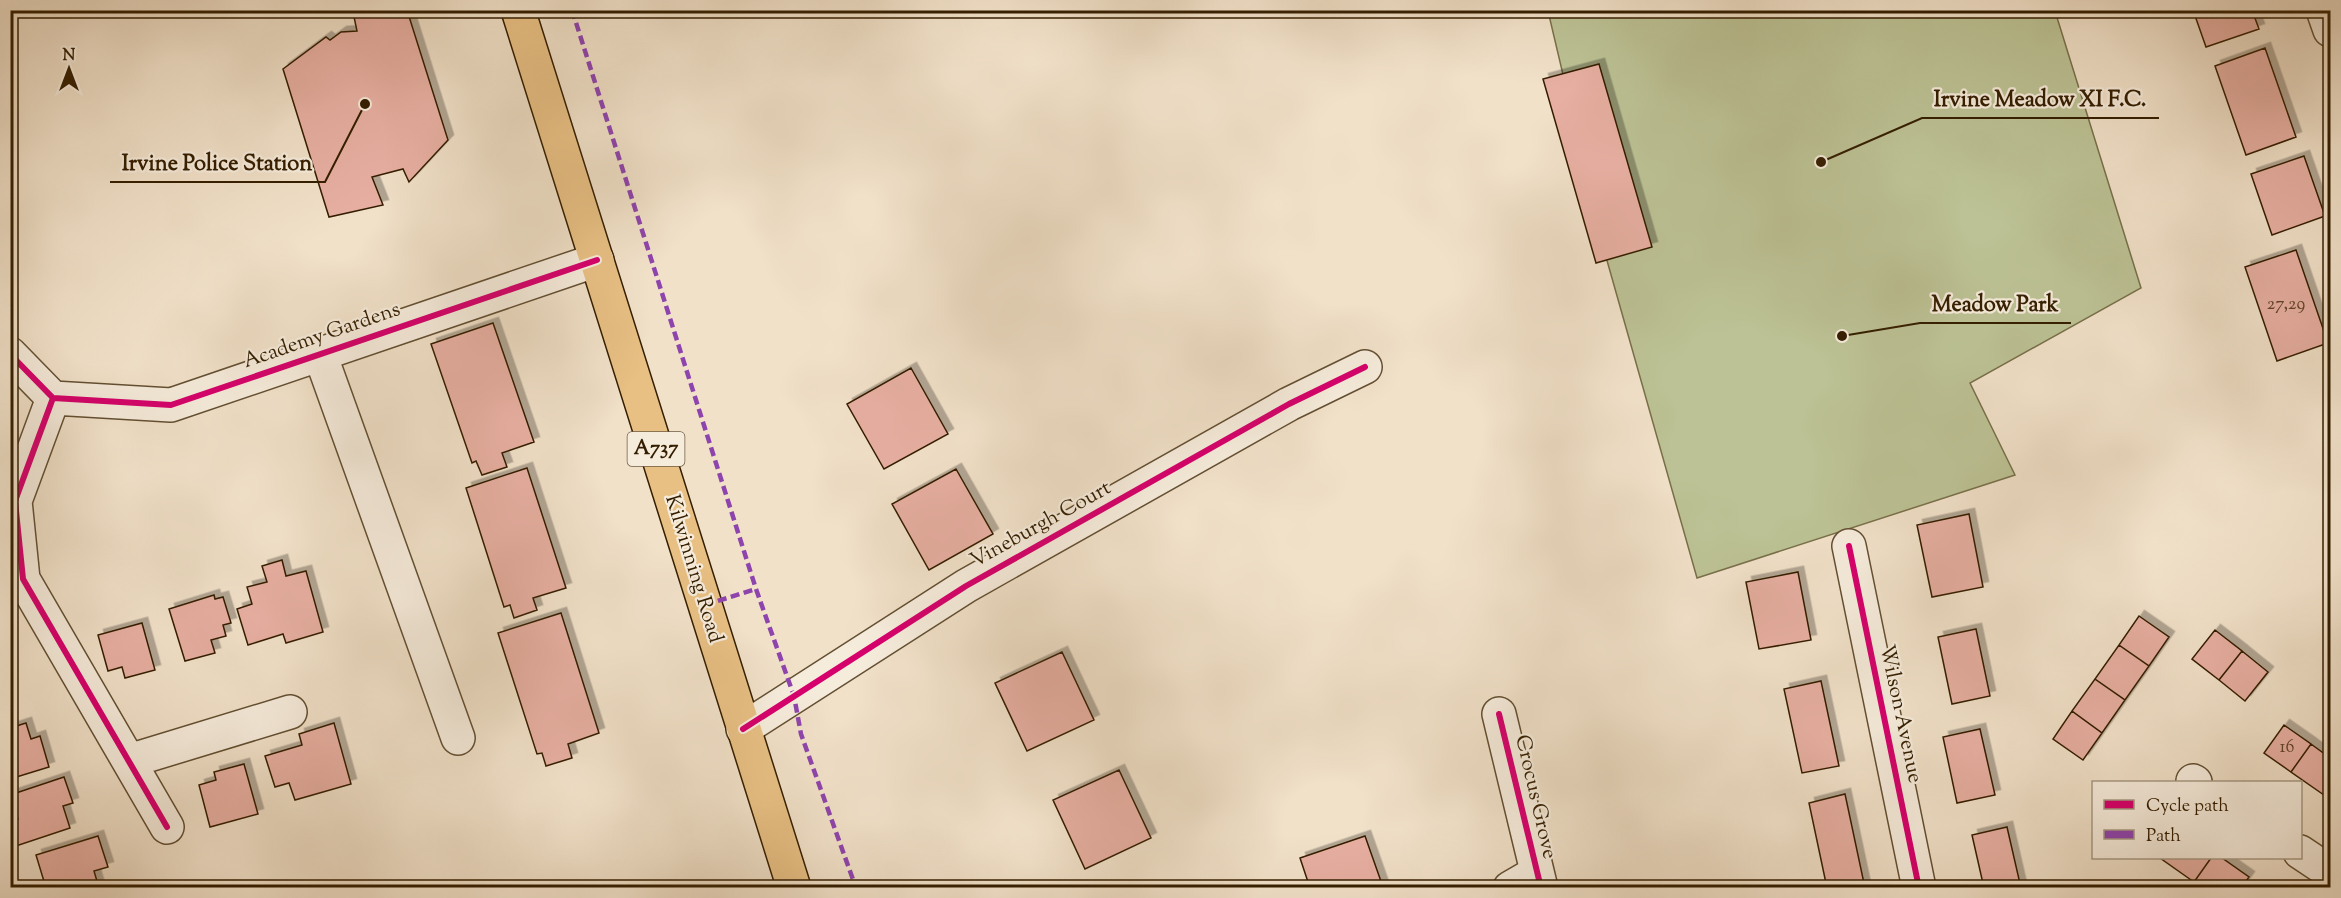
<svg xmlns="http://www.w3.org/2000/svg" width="2341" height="898" font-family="'Sorts Mill Goudy',serif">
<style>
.green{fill:#bcc295;stroke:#78704a;stroke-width:1.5}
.building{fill:#e7afa2;stroke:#341e00;stroke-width:1.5;filter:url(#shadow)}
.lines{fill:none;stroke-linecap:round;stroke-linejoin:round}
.minor-casing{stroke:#634f32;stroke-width:36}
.major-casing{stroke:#341e00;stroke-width:36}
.minor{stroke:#f6ecdc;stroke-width:33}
.major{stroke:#e8c084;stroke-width:33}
.quiet{stroke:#8e44ad;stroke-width:4.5;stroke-dasharray:9 4.5;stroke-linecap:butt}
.cycleway-casing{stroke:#f6ecdc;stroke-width:10}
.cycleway{stroke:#d6006c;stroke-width:6}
.labels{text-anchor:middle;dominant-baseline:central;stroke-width:4.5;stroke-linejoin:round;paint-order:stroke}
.number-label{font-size:18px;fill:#614228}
.shield{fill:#f6ecdc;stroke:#6e5c42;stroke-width:1.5}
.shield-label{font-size:20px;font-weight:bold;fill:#341e00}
.street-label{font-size:21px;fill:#341e00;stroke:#f6ecdc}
.leader{fill:none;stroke:#341e00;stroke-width:2}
.callout-dot{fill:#341e00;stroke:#f6ecdc;stroke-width:2}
.callout-label{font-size:22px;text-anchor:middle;font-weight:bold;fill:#341e00;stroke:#f6ecdc;stroke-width:4.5;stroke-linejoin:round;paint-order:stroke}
</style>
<defs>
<filter id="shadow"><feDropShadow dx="5.5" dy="-5.5" stdDeviation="0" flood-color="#0004"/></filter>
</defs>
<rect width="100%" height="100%" fill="#f1e1c9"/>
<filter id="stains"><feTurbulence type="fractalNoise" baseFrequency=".00333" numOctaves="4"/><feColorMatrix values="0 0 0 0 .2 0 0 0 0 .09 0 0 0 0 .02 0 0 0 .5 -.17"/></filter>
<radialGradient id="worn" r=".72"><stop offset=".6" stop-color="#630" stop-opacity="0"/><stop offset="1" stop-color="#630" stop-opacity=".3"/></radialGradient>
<path class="green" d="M1548 11H2055L2141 288 1970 383 2015 475 1697 578 1606 257Z"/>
<path class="building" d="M359 10H407L448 140 409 182 403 169 372 177 383 205 329 217 283 69 326 37 330 40 341 32 357 31 353 12Z
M2193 10H2252L2259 29 2206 47Z
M2265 48 2296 137 2246 155 2215 66Z
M1599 64 1652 247 1596 263 1543 79Z
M2304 156 2325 216 2272 235 2251 174Z
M2296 250 2328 343 2277 361 2245 267Z
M493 323 534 442 502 453 507 467 482 475 476 461 472 463 431 344Z
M911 368 948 434 884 469 847 404Z
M527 468 566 588 533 598 537 610 514 618 510 605 504 607 466 488Z
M956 469 993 534 929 570 892 504Z
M1969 514 1983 587 1932 597 1917 525Z
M282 560 286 576 306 571 323 632 286 643 283 634 248 645 237 609 252 604 247 587 267 582 262 566Z
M1798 572 1811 640 1759 649 1746 582Z
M214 595 215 599 223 597 231 623 223 625 226 636 211 640 215 653 185 661 169 609Z
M561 613 599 733 568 744 572 758 546 766 542 753 537 754 498 633Z
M2139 616 2169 637 2149 666 2119 645Z
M142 623 155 670 125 678 122 667 108 671 98 635Z
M1976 629 1990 696 1952 704 1938 637Z
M2215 630 2242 651 2219 680 2192 659Z
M2119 645 2149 666 2125 700 2095 679Z
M2242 651 2268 672 2245 701 2219 680Z
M1062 652 1094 720 1027 751 995 683Z
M2095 679 2125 700 2102 733 2072 711Z
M1821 681 1839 766 1802 773 1784 689Z
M2072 711 2102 733 2083 760 2053 739Z
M26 723 31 739 40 736 49 767 10 779V728Z
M334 723 351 784 295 800 289 783 275 787 265 756 302 745 299 734Z
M2284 725 2311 744 2291 772 2264 753Z
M1980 729 1995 795 1957 803 1943 737Z
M2311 744 2330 758V786L2324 795 2291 772Z
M244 764 258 814 210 827 199 785 216 780 214 772Z
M1119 770 1151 838 1085 869 1053 800Z
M64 777 73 803 63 806 70 828 10 848V821L18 819 10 795Z
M1845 794 1865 888H1827L1809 803Z
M2007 827 2021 888H1984L1972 835Z
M98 836 108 867 94 871 99 888H46L36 855Z
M1365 836 1383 887 1310 888 1300 858Z
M2160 858H2211L2194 882Z
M2211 858H2222L2249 877 2241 888H2202L2194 882Z"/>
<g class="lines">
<defs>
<path id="minor" d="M2323 10 2330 30
M10 354 53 398 171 405 597 260
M320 354 458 738
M53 398 15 501 23 579 167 827
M1849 546 1919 888
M1499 714 1541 888
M743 729 966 586 1289 404 1365 367
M129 761 290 712
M2193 781 2195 782
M2300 852 2330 872
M1510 888 1536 873"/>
<path id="major" d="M518 10 794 888"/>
</defs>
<use href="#minor" class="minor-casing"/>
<use href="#major" class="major-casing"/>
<use href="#minor" class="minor"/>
<use href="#major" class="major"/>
<path class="quiet" d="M572 10 756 589 794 696 801 734 856 888
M705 605 756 589"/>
<defs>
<path id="cycleway" d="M10 354 53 398 171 405 597 260
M53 398 15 501 23 579 167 827
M1849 546 1919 888
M1499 714 1541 888
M743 729 966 586 1289 404 1365 367"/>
</defs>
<use href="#cycleway" class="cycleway-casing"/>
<use href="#cycleway" class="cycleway"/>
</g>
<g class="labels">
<g class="number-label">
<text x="2286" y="305">27,29</text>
<text x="2287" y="748">16</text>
</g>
<rect class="shield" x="627.5" y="432" width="57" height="34" rx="4.5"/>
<g class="shield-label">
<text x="656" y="449">A737</text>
</g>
<g class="street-label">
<text transform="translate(322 336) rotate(-19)">Academy Gardens</text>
<text transform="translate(1041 525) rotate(-29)">Vineburgh Court</text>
<text transform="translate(693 569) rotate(73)">Kilwinning Road</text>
<text transform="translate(1900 714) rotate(78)">Wilson Avenue</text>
<text transform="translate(1535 797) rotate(77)">Crocus Grove</text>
</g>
</g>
<path class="leader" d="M1821 162L1922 118H2159M365 104L325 182H110M1842 336L1920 323H2071"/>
<g class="callout-dot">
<circle cx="1821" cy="162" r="6"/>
<circle cx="365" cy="104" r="6"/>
<circle cx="1842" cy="336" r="6"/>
</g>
<g class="callout-label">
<text x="2040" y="106">Irvine Meadow XI F.C.</text>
<text x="217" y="170">Irvine Police Station</text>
<text x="1995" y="311">Meadow Park</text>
</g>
<rect width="2341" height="898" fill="none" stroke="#f1e1c9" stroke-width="36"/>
<rect x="12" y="12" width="2317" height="874" fill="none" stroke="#341e00" stroke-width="3"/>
<rect x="18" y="18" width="2305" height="862" fill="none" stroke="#341e00" stroke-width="1.5"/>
<rect x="2092" y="781" width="210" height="78" fill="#f6ecdc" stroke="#a89a84" stroke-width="1.5"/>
<rect x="2104" y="800" width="30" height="9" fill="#d6006c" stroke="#a89a84" stroke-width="1.5"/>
<text x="2146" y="811" font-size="18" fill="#341e00">Cycle path</text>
<rect x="2104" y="830" width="30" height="9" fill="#8e44ad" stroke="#a89a84" stroke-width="1.5"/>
<text x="2146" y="841" font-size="18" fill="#341e00">Path</text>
<g transform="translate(69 69)" stroke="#f6ecdc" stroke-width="4.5" paint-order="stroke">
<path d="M0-4.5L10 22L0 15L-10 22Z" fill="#341e00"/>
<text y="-9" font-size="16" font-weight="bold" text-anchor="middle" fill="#341e00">N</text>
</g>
<rect width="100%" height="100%" filter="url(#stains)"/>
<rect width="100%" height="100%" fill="url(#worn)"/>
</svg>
